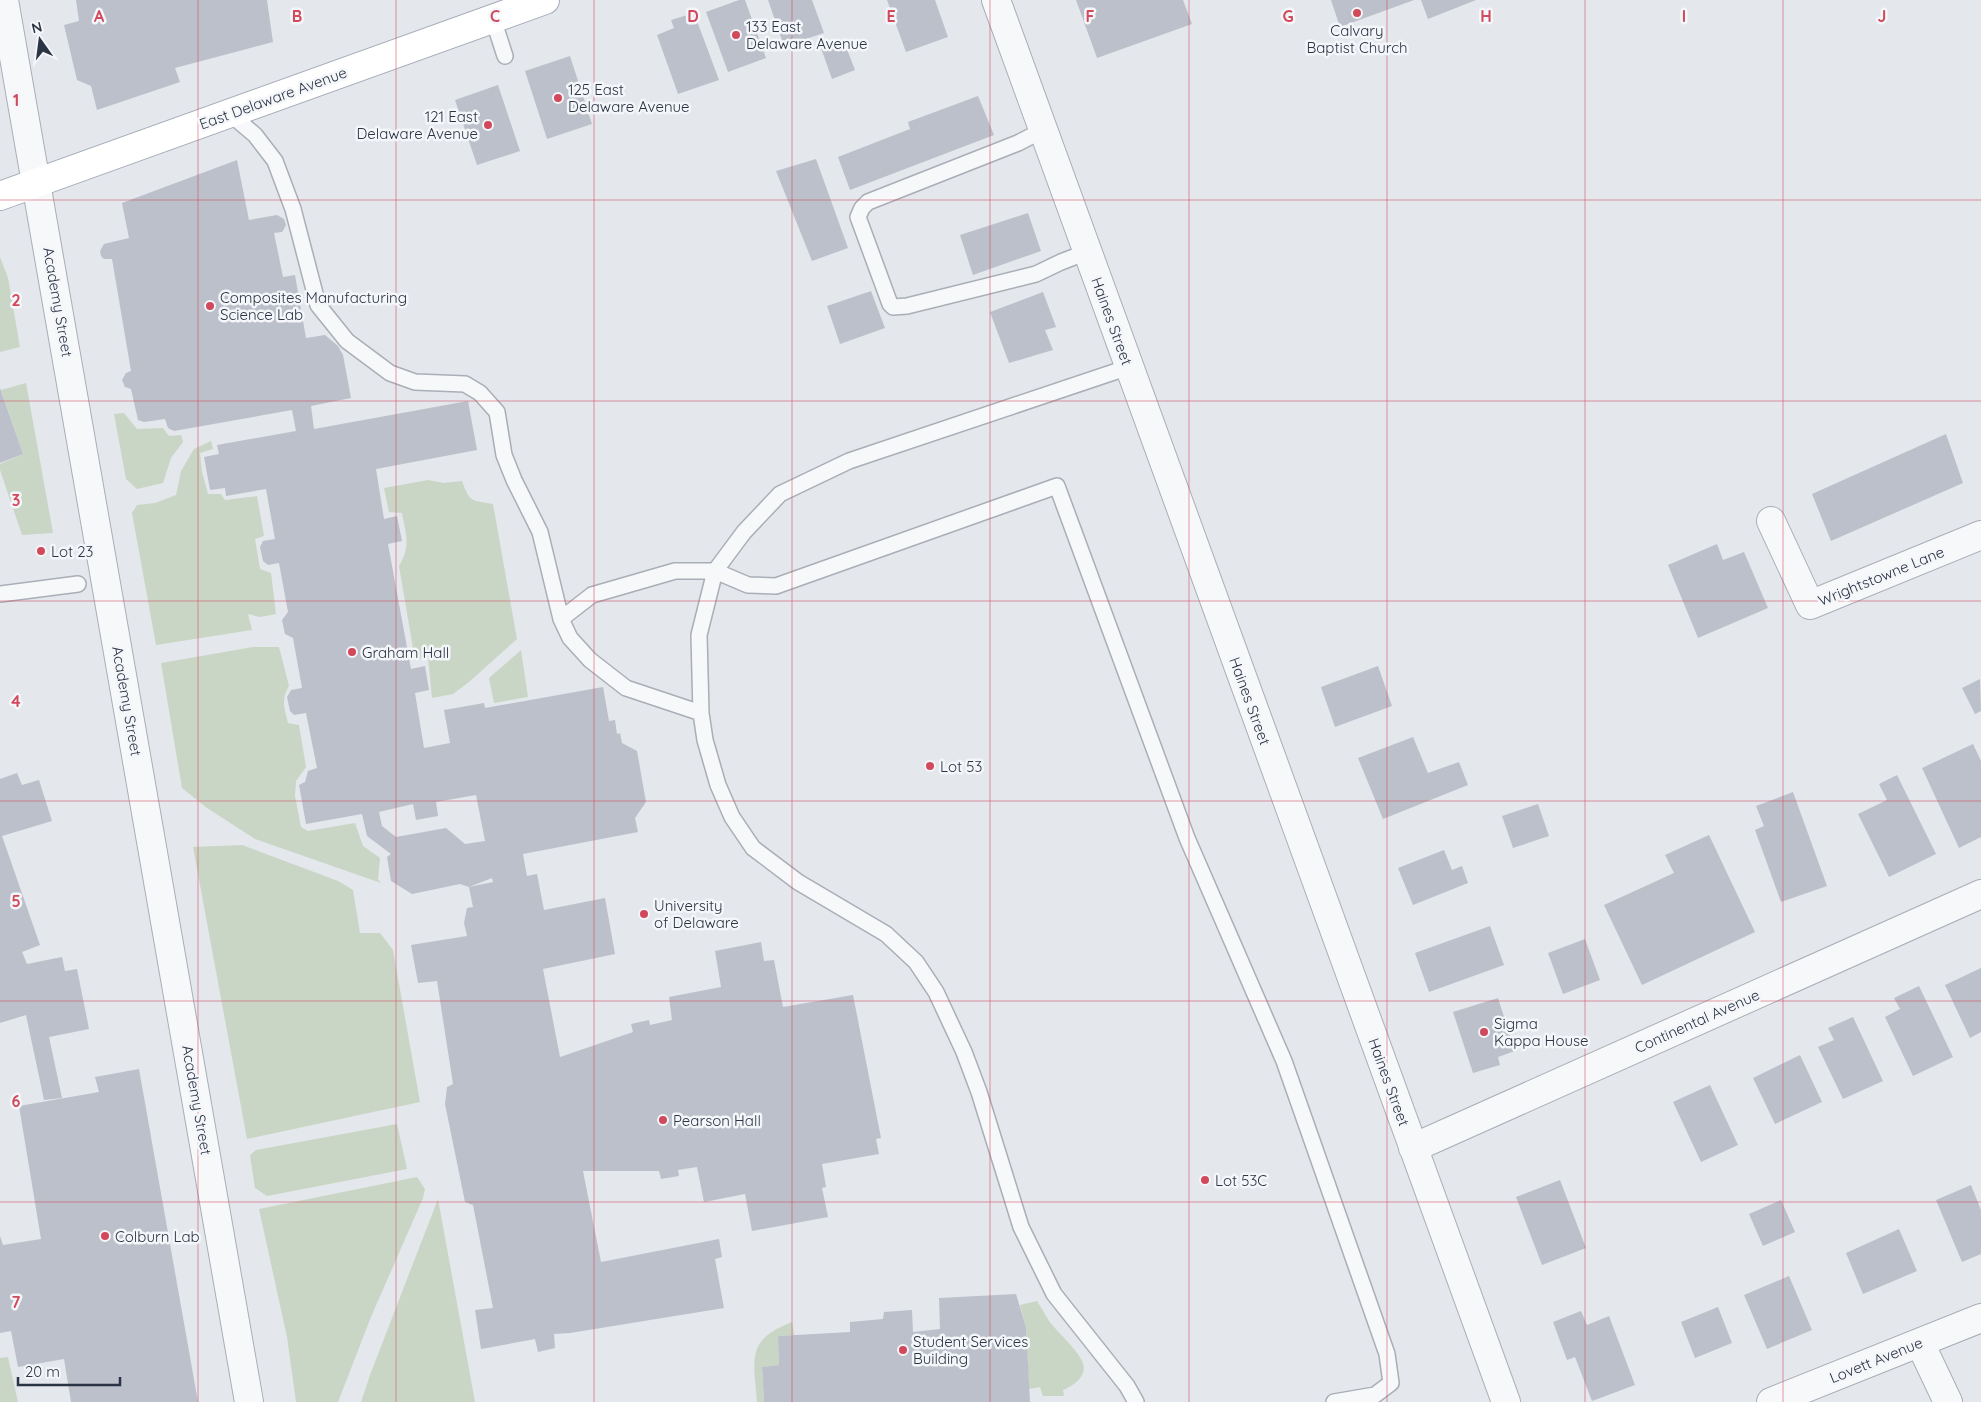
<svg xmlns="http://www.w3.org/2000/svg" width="1981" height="1402" font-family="Quicksand,sans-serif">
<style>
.green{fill:#c9d6c5}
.building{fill:#bbc0ca;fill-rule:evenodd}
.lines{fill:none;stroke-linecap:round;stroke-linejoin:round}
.lane-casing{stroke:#a9aeb7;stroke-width:18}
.street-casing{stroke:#a9aeb7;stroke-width:30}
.primary-casing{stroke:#a3abb8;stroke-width:30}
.lane{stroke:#f7f8fa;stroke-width:15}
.street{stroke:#f7f8fa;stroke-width:28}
.primary{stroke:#fff;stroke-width:28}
.grid{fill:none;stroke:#d1495b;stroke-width:1;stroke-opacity:0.55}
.poi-dot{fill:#d1495b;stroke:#f4f6f9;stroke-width:2}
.labels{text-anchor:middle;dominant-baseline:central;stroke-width:5;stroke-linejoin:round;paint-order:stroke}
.poi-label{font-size:15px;fill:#2b3445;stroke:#f4f6f9;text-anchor:start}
.street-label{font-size:15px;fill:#2b3445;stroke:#f4f6f9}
.grid-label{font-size:16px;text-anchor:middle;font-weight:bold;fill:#d1495b;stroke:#f4f6f9;stroke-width:5;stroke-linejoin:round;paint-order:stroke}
</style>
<rect width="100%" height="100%" fill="#e4e7ec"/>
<path class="green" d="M0 257 8 278 20 347 0 352Z
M26 383 53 533 22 535 0 470V464L23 454 1 390Z
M124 413 137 429 163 428 169 436 181 435 183 442 171 458 163 483 137 489 126 479 114 414Z
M211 441 213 449 200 453 202 472 208 494H221L225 500 257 496 264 536 255 539 260 569 271 573 276 614 260 617 248 614 252 630 156 645 132 513 137 505 155 503 176 495 181 471 194 449Z
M428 480 444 483 462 481C470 503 471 500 493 504L517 639 469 682 453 694 432 698 428 657 415 660 399 566C411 546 406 535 402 513L389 512 384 488Z
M253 647H279L289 686C281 699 284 708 288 723L299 725 306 767 296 781 295 796 301 827 308 831 355 823 363 846 380 858 378 879 381 883 255 839 207 808 182 788 161 663Z
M521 650 528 697 494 703 489 678Z
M242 845 338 881 353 890 360 933H380L393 950 420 1102 247 1139 193 847Z
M397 1124 407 1169 267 1196 255 1188 250 1155 256 1150Z
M417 1177 425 1189 423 1198 371 1317 338 1402H296L287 1337 259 1209Z
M438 1199 475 1402H361L370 1375Z
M1037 1301C1041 1307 1045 1314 1049 1321 1057 1332 1084 1355 1084 1368 1083 1380 1072 1386 1063 1390L1064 1396H1043L1040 1387 1029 1389 1026 1327 1020 1305Z
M792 1322 794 1335 778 1336 779 1365 762 1367 764 1402H757C754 1360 745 1340 792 1322Z
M8 1357 18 1402H0V1358Z"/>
<path class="building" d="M76 0H267L273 42 175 68 180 82 97 110 91 86 77 80 64 25 79 21Z
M739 0H745L766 58 728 72 706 12Z
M768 0H812L824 33 784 46Z
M887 0H935L948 37 906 52Z
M1076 0H1183L1192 24 1097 58Z
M1331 0H1414L1340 27Z
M1421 0H1476L1428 19Z
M694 13 719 80 678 94 657 35 674 28 671 20Z
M843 39 855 70 832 79 821 48Z
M570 56 592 124 547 139 525 71Z
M498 85 520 151 477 165 455 100Z
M978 96 994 135 850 190 838 157 910 129 908 122Z
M816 159 848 248 812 261 776 171Z
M237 160 249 220 277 215 284 219 286 225 284 229 282 232 274 233 283 277 295 275 306 338 325 335 338 346 343 355 351 398 311 406 314 429 468 401 477 450 376 469 384 519 397 516 402 541 388 544 411 669 425 666 429 690 415 693 424 748 450 743 444 710 484 703 485 708 603 687 609 721 615 720 617 734 620 733 622 743 637 751 646 802 635 818 638 832 523 854 527 876 537 874 544 910 605 898 615 954 543 969 560 1057 633 1032 631 1024 649 1020 650 1025 672 1020 669 997 721 987 715 951 761 942 764 961 774 960 783 1007 853 995 881 1138 876 1139 879 1154 822 1164 826 1187 822 1188 828 1217 752 1231 745 1194 704 1202 697 1167 678 1170 679 1176 661 1179 659 1171H583L601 1262 719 1239 722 1257 715 1259 724 1308 570 1333 554 1334 555 1348 538 1352 535 1339 481 1349 475 1310 493 1308 473 1205 465 1202 445 1104 447 1087 453 1084 437 981 418 983 411 945 467 936 464 923 467 908 473 907 469 887 460 884 412 894 391 881 387 857 391 854 367 836 362 814 306 824 299 785 305 782 308 771 317 768 306 713 294 715 290 711 287 697 291 690 302 688 293 638 285 634 282 620 288 612 279 563 268 565 263 561 260 547 263 541 275 539 266 489 226 496 225 488 210 490 204 457 219 454 217 445 296 431 292 410 174 431 168 428 165 419 144 422 138 420 131 389 125 387 122 380 126 373 131 371 112 259H104L101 256 100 251 104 244 129 238 122 203ZM476 795 485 841 465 844 446 828 396 837 382 826 379 812 413 804 416 820 438 816 436 802ZM492 878 493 882 469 887Z
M1028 213 1041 251 973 275 960 235Z
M871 291 885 328 840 344 827 306Z
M1043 292 1056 327 1045 330 1053 350 1009 363 990 312Z
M0 388 23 454 0 463Z
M1946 434 1963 483 1831 541 1812 494Z
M1717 544 1723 560 1744 552 1768 608 1698 638 1668 565Z
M1378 666 1392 706 1335 727 1321 687Z
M1980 679 1981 711 1975 714 1962 688Z
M1413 737 1428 773 1459 762 1468 785 1383 819 1358 758Z
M1973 744 1981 761V837L1959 848 1922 768Z
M17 773 22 785 39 780 52 821 2 836 40 945 22 952 27 964 62 957 65 971 77 969 89 1029 49 1037 62 1098 44 1100 26 1015 0 1023V779Z
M1897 775 1936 854 1889 877 1858 814 1887 800 1879 784Z
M1793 792 1827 886 1781 902 1755 830 1764 826 1756 806Z
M1538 804 1549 836 1513 848 1502 816Z
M1709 835 1755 932 1642 985 1604 905 1674 873 1665 855Z
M1444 850 1452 870 1462 866 1468 883 1413 905 1398 868Z
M1490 926 1504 965 1429 992 1415 953Z
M1585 939 1600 980 1563 994 1548 953Z
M1981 968V1032L1970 1038 1945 985Z
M1919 986 1953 1057 1913 1076 1885 1017 1900 1009 1894 998Z
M1498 998 1515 1051 1498 1057 1500 1065 1473 1073 1453 1012Z
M1853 1017 1883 1081 1843 1099 1818 1047 1834 1040 1828 1028Z
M1800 1055 1822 1102 1775 1124 1753 1078Z
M139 1069 198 1402H71L64 1359 18 1367 11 1331 0 1333V1236L3 1245 41 1239 19 1106 99 1092 95 1077Z
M1710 1085 1738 1145 1701 1162 1673 1102Z
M1560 1180 1586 1248 1542 1265 1516 1197Z
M1971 1185 1981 1210V1254L1962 1262 1936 1200Z
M1781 1200 1795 1232 1763 1246 1749 1214Z
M1899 1229 1917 1271 1863 1294 1846 1253Z
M1789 1276 1812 1330 1767 1349 1744 1295Z
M1016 1294 1026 1327 1030 1402H764L762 1367 779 1365 778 1336 850 1332V1322L883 1319 884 1312 912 1310 913 1332 940 1329 939 1298Z
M1718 1307 1732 1343 1695 1358 1681 1322Z
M1581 1311 1587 1325 1609 1316 1635 1385 1592 1401 1575 1357 1567 1360 1553 1322Z"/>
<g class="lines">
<defs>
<path id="lane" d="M493 19 505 56
M229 113 255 135 275 161 293 209 318 305 347 341 390 373 415 382 465 384 480 393 497 412 504 455 514 480 540 532 561 619 570 638 590 660 626 688 701 713
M1043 130 1018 143 868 202 862 208 858 217 890 304 893 307 907 306 1036 274 1061 262 1087 252
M1129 367 849 461 780 494 744 532 715 571 699 635 701 713 705 740 718 785 732 817 753 848 798 882 886 934 916 962 936 992 964 1052 979 1092 1021 1227 1054 1294 1127 1386 1136 1402
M0 594 78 584
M561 619 592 595 675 571H715L748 585 776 586 1057 486 1187 838 1284 1061 1387 1354 1391 1383 1375 1395 1334 1402"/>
<path id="street" d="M4 0 249 1402
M996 0 1506 1402
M1771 521 1810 605 1981 535
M1413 1148 1981 894
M1920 1343 1948 1402
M1771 1402 1981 1318"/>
<path id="primary" d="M0 196 545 0"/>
</defs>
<use href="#lane" class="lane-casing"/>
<use href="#street" class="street-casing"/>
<use href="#primary" class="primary-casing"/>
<use href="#lane" class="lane"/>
<use href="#street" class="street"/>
<use href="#primary" class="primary"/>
</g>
<path class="grid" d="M198 0V1402M396 0V1402M594 0V1402M792 0V1402M990 0V1402M1189 0V1402M1387 0V1402M1585 0V1402M1783 0V1402M0 200H1981M0 401H1981M0 601H1981M0 801H1981M0 1001H1981M0 1202H1981"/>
<g class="poi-dot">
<circle cx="1357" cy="13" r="5"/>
<circle cx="736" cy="35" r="5"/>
<circle cx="558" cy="98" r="5"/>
<circle cx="488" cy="125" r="5"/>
<circle cx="210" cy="306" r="5"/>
<circle cx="41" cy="551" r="5"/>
<circle cx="352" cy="652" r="5"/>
<circle cx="930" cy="766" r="5"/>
<circle cx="644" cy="914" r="5"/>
<circle cx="1484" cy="1032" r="5"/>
<circle cx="663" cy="1120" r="5"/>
<circle cx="1205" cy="1180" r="5"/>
<circle cx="105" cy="1236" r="5"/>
<circle cx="903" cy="1350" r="5"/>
</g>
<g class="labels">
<g class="poi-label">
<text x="746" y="26">133 East<tspan x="746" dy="17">Delaware Avenue</tspan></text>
<text x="1357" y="30" text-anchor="middle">Calvary<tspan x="1357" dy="17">Baptist Church</tspan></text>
<text x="568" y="89">125 East<tspan x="568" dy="17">Delaware Avenue</tspan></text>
<text x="478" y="116" text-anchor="end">121 East<tspan x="478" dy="17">Delaware Avenue</tspan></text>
<text x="220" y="297">Composites Manufacturing<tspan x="220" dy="17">Science Lab</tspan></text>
<text x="51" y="551">Lot 23</text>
<text x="362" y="652">Graham Hall</text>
<text x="940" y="766">Lot 53</text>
<text x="654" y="905">University<tspan x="654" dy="17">of Delaware</tspan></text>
<text x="1494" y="1023">Sigma<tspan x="1494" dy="17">Kappa House</tspan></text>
<text x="673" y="1120">Pearson Hall</text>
<text x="1215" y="1180">Lot 53C</text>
<text x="115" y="1236">Colburn Lab</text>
<text x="913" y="1341">Student Services<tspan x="913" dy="17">Building</tspan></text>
</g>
<g class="street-label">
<text transform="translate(273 98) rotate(-20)">East Delaware Avenue</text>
<text transform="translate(58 302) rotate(80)">Academy Street</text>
<text transform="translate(1112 321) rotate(70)">Haines Street</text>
<text transform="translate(1881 576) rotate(-22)">Wrightstowne Lane</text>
<text transform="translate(127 701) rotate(80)">Academy Street</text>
<text transform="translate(1250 701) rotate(70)">Haines Street</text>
<text transform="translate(1697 1021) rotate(-24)">Continental Avenue</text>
<text transform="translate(1389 1082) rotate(70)">Haines Street</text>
<text transform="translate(197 1100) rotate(80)">Academy Street</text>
<text transform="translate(1876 1360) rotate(-22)">Lovett Avenue</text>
</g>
</g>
<g class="grid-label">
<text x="99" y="22">A</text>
<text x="297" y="22">B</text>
<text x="495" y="22">C</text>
<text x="693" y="22">D</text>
<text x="891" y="22">E</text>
<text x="1090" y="22">F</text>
<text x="1288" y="22">G</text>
<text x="1486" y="22">H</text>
<text x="1684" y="22">I</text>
<text x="1882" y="22">J</text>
<text x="16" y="106">1</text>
<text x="16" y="306">2</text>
<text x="16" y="506">3</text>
<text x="16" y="707">4</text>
<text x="16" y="907">5</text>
<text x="16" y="1107">6</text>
<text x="16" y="1308">7</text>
</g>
<g transform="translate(40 40) rotate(346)" stroke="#f4f6f9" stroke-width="4" paint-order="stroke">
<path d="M0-4L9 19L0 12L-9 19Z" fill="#2b3445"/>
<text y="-8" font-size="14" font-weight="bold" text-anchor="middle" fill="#2b3445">N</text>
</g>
<path d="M18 1377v8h102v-8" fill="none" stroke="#2b3445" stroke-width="2.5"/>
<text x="25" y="1377" font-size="15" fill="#2b3445" stroke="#f4f6f9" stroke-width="4" paint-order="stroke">20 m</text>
</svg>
